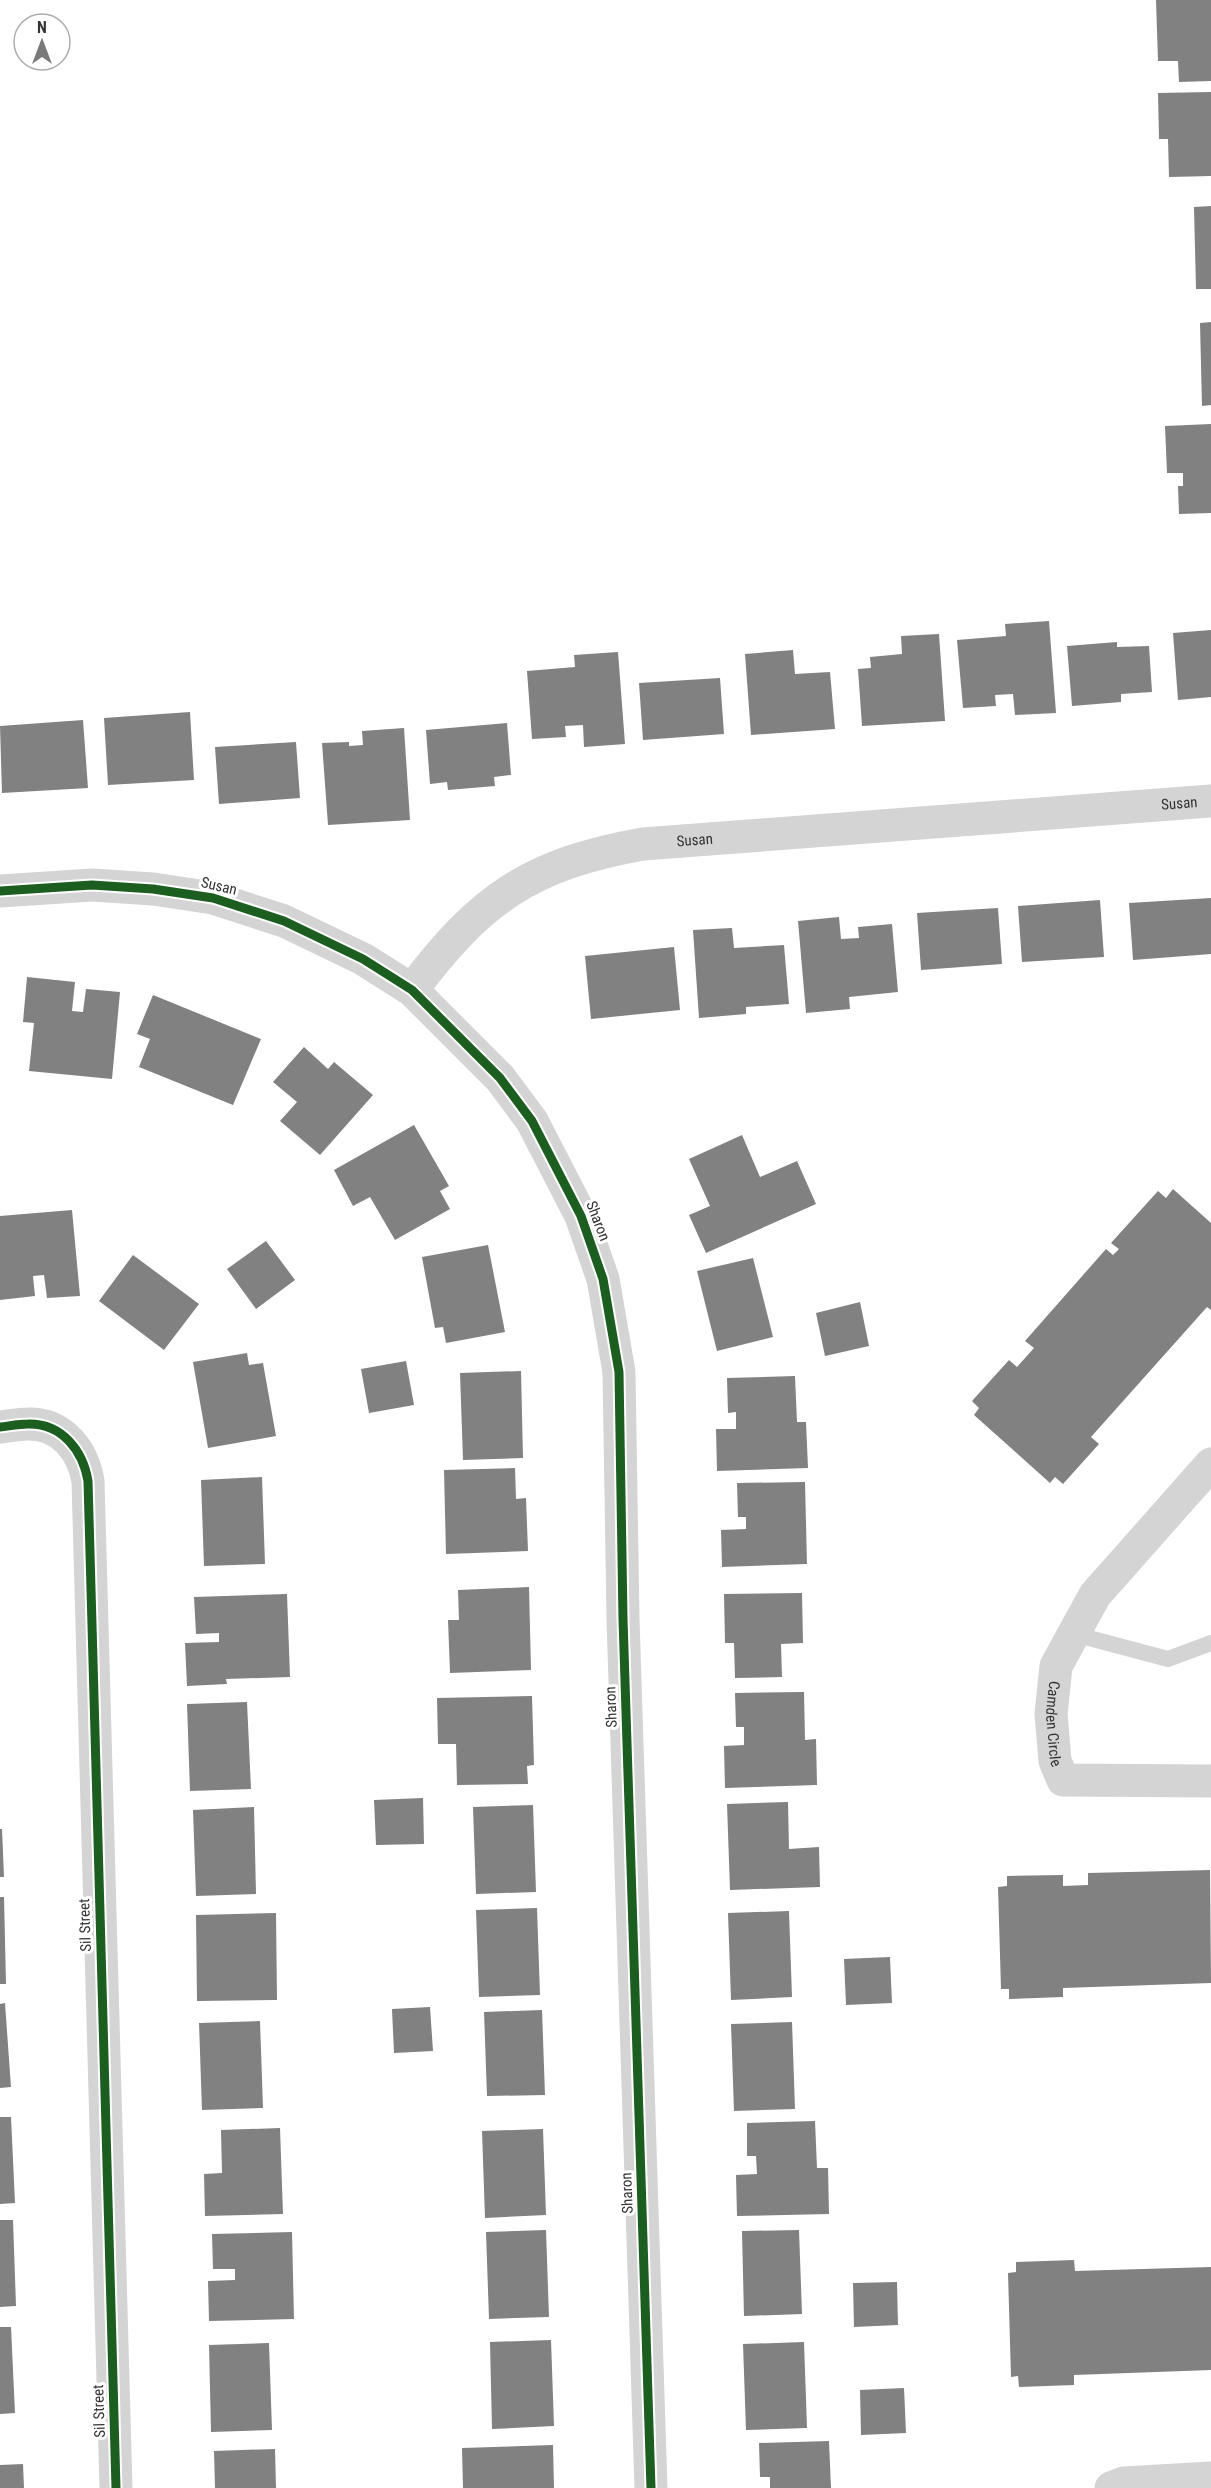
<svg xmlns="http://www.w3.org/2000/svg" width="1211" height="2488" font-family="'Roboto Condensed',sans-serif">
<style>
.building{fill:#818181}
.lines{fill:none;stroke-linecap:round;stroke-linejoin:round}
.lane{stroke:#d4d4d4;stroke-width:16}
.street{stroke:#d4d4d4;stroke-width:33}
.cycleway-casing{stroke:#fff;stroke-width:13}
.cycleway{stroke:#1b5e20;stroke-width:9}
.labels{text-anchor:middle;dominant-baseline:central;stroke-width:6;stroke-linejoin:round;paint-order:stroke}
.street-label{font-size:15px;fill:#333;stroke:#fff}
</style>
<rect width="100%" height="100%" fill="#fff"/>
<path class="building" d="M1156 0H1211V81L1179 82 1178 61H1158Z
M1211 92V176L1169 177 1168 139H1159L1158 93Z
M1211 206V289H1196L1194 207Z
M1211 322V405L1202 406 1200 323Z
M1211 424V513L1179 514 1178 486H1183V473H1167L1165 426Z
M1049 621 1056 713 1015 715 1013 694 995 695 996 706 963 708 957 640 1006 636 1005 624Z
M1211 630V697L1178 700 1173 633Z
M939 634 945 721 862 726 858 669 871 668 870 657 902 654 901 636Z
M1117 642V647L1149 646 1152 692 1121 694V702L1072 706 1067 646Z
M793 650 795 674 830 672 835 729 751 735 745 654Z
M618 652 625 744 584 747 583 725 565 726 566 737 532 739 527 671 575 667 574 655Z
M720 678 724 734 643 740 639 683Z
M190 712 194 780 108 785 104 718Z
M83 720 88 788 2 793 0 726Z
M507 723 511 775 494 777 495 786 448 790 447 782 430 784 426 730Z
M404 728 410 820 328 825 322 743 349 742V746L363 745 362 731Z
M296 742 300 798 219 804 215 747Z
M1211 898V954L1133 960 1129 903Z
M1100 900 1104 957 1022 962 1018 906Z
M998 908 1002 964 921 970 917 913Z
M839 917 841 939 859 938 858 927 892 924 898 992 849 997 850 1009 806 1013 798 921Z
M732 928 734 948 784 945 789 1004 746 1007V1014L699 1018 693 930Z
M674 947 680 1010 591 1019 585 956Z
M27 977 75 982 72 1011 83 1012 86 989 120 992 112 1079 29 1071 34 1023 23 1022Z
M153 995 261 1039 233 1105 139 1067 150 1039 137 1034Z
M304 1047 328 1069 334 1062 373 1095 320 1155 280 1121 297 1102 273 1082Z
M414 1125 449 1186 440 1191 450 1209 395 1240 370 1197 353 1206 334 1170Z
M742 1135 760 1177 797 1161 816 1204 706 1253 689 1215 710 1206 689 1159Z
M1173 1189 1211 1223V1310L1207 1307 1091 1437 1099 1444 1063 1484 1055 1477 1050 1483 974 1415 979 1408 972 1401 1009 1360 1017 1367 1034 1348 1025 1341 1106 1249 1113 1255 1119 1249 1111 1243 1158 1191 1166 1198Z
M72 1210 80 1296 47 1298 44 1275 33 1276 35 1296 0 1300V1216Z
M266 1241 295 1280 256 1309 227 1269Z
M488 1245 505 1332 446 1343 443 1327 435 1328 422 1257Z
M133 1255 199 1304 164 1350 99 1301Z
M753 1258 773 1337 717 1351 697 1271Z
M860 1302 869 1346 825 1356 816 1313Z
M247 1353 249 1365 263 1363 276 1436 208 1448 193 1362Z
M406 1361 414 1405 369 1413 361 1369Z
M521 1371 523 1458 463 1460 460 1373Z
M795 1376 797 1422H806L808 1468 717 1471 716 1429H736V1412L728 1413 727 1378Z
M515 1468 516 1499 526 1498 528 1551 446 1554 444 1470Z
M262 1477 265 1564 204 1566 201 1480Z
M805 1482 807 1564 722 1567 721 1530 746 1529V1517H738L737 1483Z
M529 1587 531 1670 450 1673 448 1620H459L458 1590Z
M802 1593 803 1643 781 1644 782 1677 735 1678 734 1643H725L724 1594Z
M287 1594 290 1677 226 1679 227 1684 187 1686 185 1643 219 1642V1633L196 1634 194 1597Z
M804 1692 805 1740 816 1739 817 1785 725 1788 724 1746 744 1745V1727H736L735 1693Z
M532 1696 534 1765 527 1766 528 1784 457 1785 456 1744H438L437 1698Z
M247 1702 251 1789 190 1791 187 1704Z
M423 1798 424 1844 376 1845 374 1800Z
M788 1802 789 1849 819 1847 820 1887 730 1890 727 1804Z
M533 1805 536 1892 476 1894 473 1807Z
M254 1807 256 1894 196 1896 193 1810Z
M0 1829H2L4 1877H0Z
M1210 1870 1211 1983 1063 1988V1997L1009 1999V1989H1001L998 1887 1007 1886V1876L1063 1875V1886L1088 1885V1873Z
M0 1897H4L6 1984H0Z
M537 1908 540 1995 479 1997 476 1910Z
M789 1911 792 1997 731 2000 728 1913Z
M276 1913 277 2000 197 2001 196 1915Z
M890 1957 892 2003 846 2005 844 1959Z
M5 2003 11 2087 0 2088V2004Z
M430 2007 433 2051 394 2053 392 2009Z
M542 2010 545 2095 487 2096 484 2012Z
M260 2021 263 2108 202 2110 199 2023Z
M792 2022 795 2109 734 2111 731 2024Z
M0 2117H11L15 2203 0 2204Z
M815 2121 817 2168H828L829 2214 737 2216 736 2175 757 2174 756 2156H747V2123Z
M280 2128 283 2214 205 2216 204 2174 222 2173 221 2130Z
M543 2129 546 2215 485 2218 482 2131Z
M0 2220H13L16 2306 0 2307Z
M546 2230 549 2317 489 2319 486 2232Z
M799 2230 802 2314 744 2316 742 2231Z
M292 2232 294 2319 209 2321 208 2281 235 2280V2269H213L212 2234Z
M1074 2260 1075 2271 1211 2267V2370L1074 2375V2385L1019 2387 1018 2376 1011 2377 1008 2273 1016 2272V2262Z
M897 2282 898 2325 854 2327 853 2283Z
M0 2327H11L15 2413 0 2414Z
M551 2340 554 2426 492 2429 490 2342Z
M804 2342 807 2428 746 2430 743 2344Z
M269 2343 272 2430 211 2432 209 2345Z
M904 2388 906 2433 861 2435 860 2390Z
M829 2441 831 2488H770V2477H760L759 2443Z
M553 2445 554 2488H463L462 2448Z
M275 2449 276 2488H215L214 2451Z
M23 2464 24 2488H0V2465Z"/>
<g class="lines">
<path class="lane" d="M1074 1634 1168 1659 1211 1643"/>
<g class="street">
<path d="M0 891 92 885 153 889 213 898 284 921 363 959 412 990 500 1078 532 1121 581 1216 603 1279 619 1372 623 1619 651 2488"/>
<path id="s1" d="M412 990C480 899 530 864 643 844L1211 801"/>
<path d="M0 1427C9 1426 19 1424 28 1424 62 1423 83 1451 88 1481L116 2488"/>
<path id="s2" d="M1211 1464 1095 1595 1056 1666 1051 1714 1055 1761 1063 1780 1211 1781"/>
<path d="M1111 2488 1124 2483 1211 2478"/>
</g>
<defs>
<path id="cycleway" d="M0 891 92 885 153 889 213 898 284 921 363 959 412 990 500 1078 532 1121 581 1216 603 1279 619 1372 623 1619 651 2488
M0 1427C9 1426 19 1424 28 1424 62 1423 83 1451 88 1481L116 2488"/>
</defs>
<use href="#cycleway" class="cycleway-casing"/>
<use href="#cycleway" class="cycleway"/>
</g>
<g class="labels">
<g class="street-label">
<text stroke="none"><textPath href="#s1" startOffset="820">Susan</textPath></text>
<text stroke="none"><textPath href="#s1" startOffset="334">Susan</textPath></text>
<text transform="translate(219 886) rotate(13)">Susan</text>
<text transform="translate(598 1221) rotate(69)">Sharon</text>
<text transform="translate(611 1707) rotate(-92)">Sharon</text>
<text stroke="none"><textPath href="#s2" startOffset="314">Camden Circle</textPath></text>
<text transform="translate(85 1925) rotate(-92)">Sil Street</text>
<text transform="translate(627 2193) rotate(-92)">Sharon</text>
<text transform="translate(99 2411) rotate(-92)">Sil Street</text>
</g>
</g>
<g transform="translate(42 42)"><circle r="28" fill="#ffffff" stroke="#adadad" stroke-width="1.5"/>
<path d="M0-4.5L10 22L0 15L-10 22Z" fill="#7a7a7a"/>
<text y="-9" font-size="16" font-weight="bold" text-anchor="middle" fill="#333333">N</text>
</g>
</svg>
